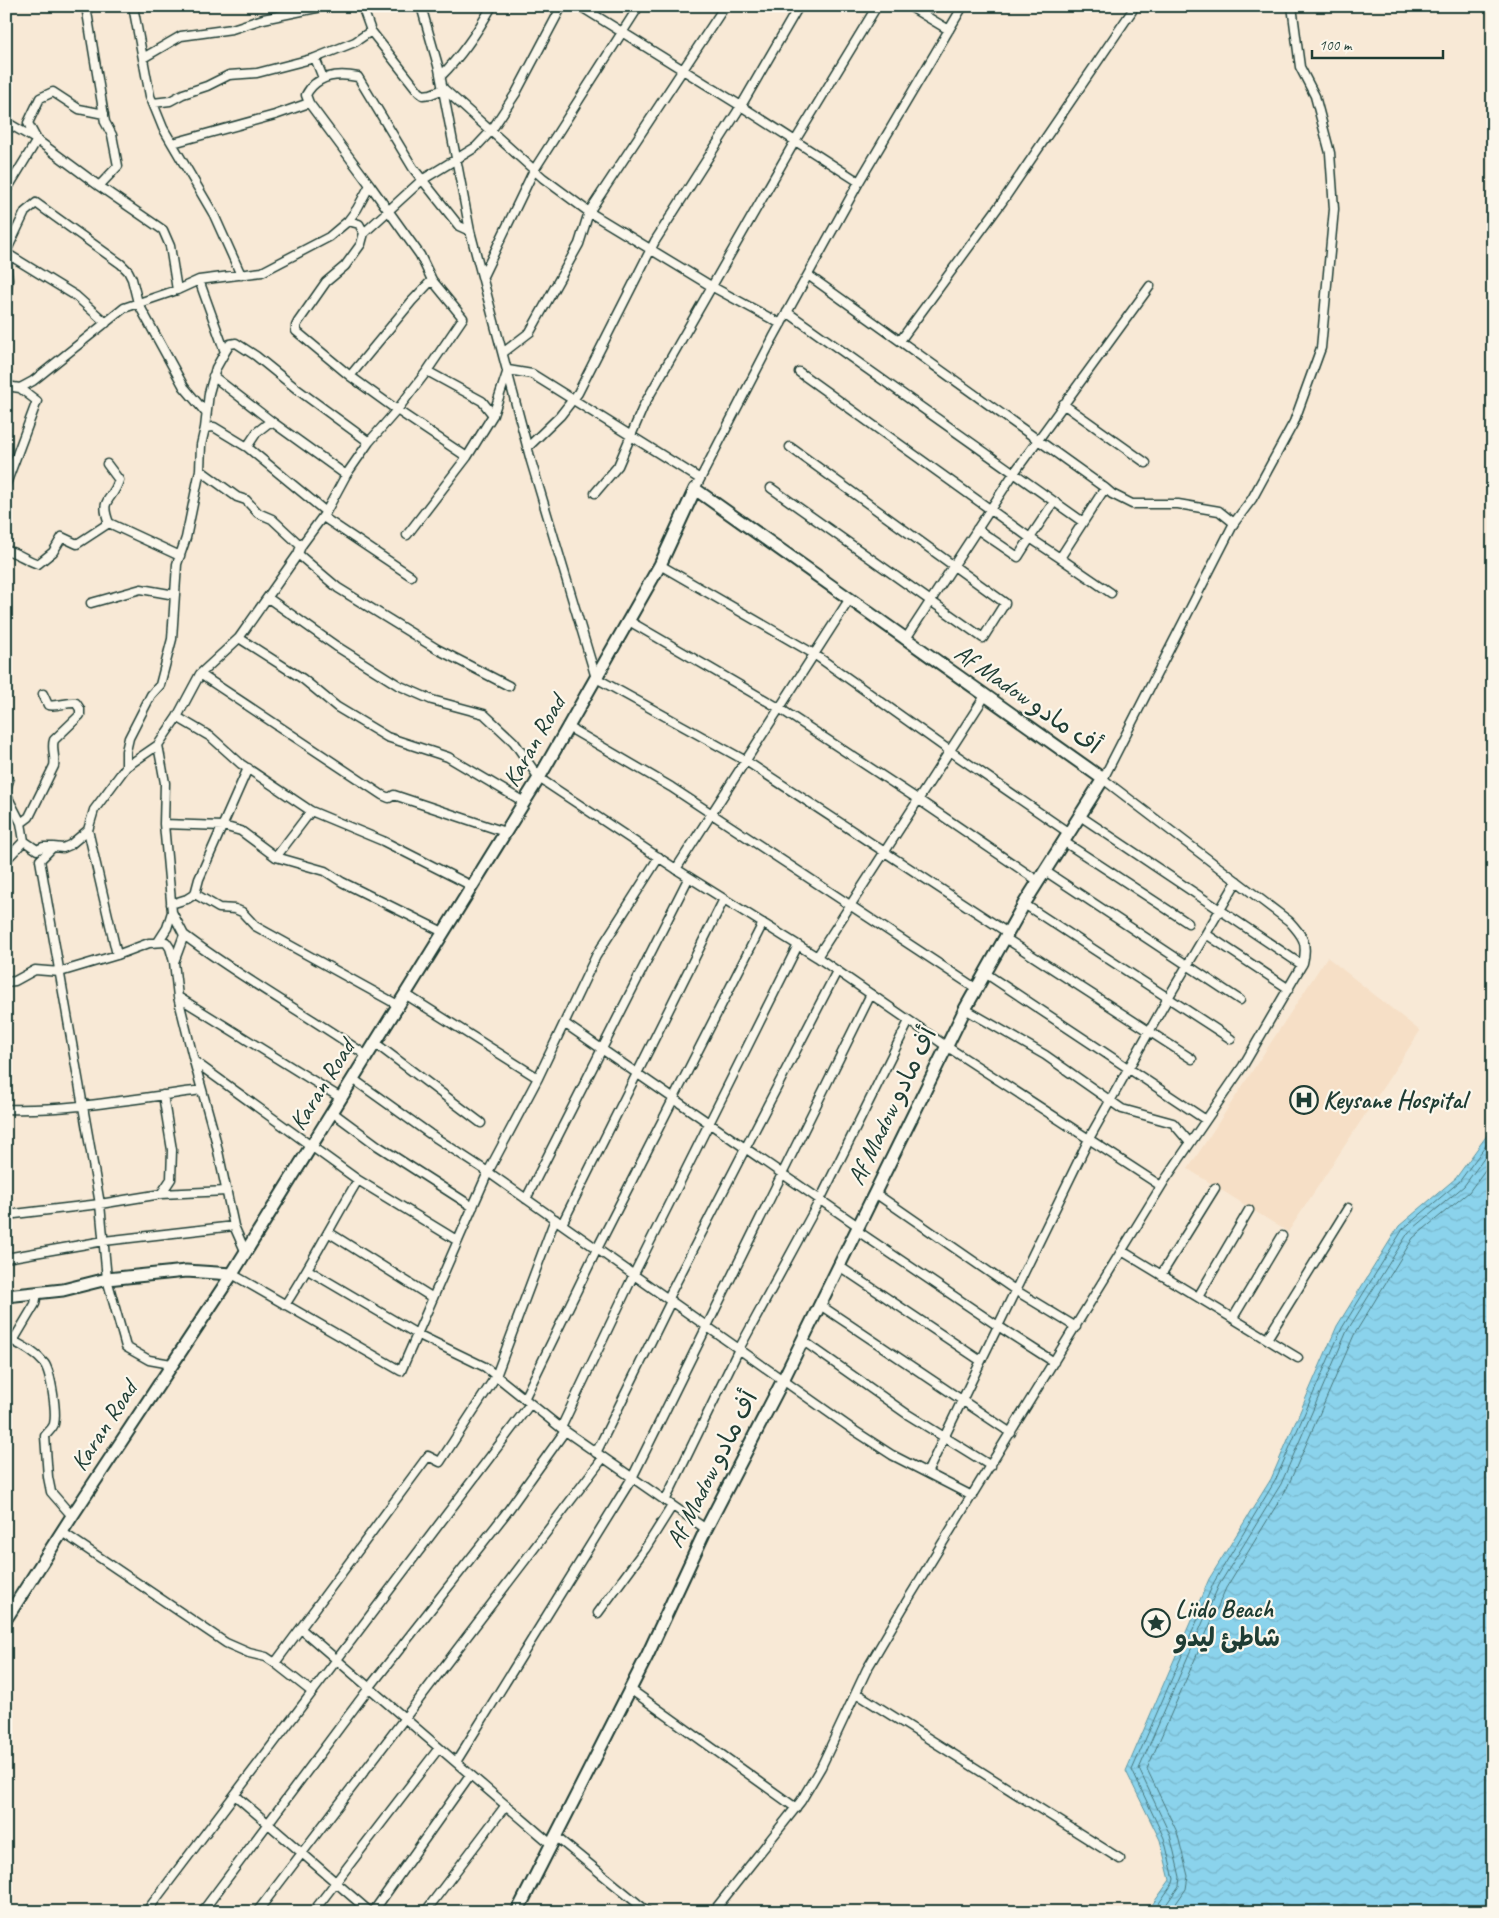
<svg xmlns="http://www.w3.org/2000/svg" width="1499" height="1918" font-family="Caveat,'Playpen Sans Arabic',sans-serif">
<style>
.built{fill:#f6dfc6}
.water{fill:url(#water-waves);stroke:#6097a2}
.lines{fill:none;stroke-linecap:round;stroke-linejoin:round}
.shore{stroke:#4a797e;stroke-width:1}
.street-casing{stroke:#1f3d34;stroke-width:11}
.secondary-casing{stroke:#1f3d34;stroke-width:15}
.street{stroke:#fbf7ec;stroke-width:8}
.secondary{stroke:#fbf7ec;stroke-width:11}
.labels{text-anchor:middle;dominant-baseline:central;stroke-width:4.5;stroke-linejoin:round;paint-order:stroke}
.street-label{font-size:25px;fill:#1f3d34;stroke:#fbf7ec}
.poi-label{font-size:25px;font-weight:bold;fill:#1f3d34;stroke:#fbf7ec;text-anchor:start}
</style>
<defs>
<pattern id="water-waves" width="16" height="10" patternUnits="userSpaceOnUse" patternTransform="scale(1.25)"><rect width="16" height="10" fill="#8bd3ec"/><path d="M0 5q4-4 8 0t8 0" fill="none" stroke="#78b6cb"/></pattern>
</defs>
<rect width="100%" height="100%" fill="#f8e9d6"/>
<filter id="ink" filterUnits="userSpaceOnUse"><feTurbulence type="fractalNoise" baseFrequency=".02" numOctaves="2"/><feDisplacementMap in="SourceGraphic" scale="10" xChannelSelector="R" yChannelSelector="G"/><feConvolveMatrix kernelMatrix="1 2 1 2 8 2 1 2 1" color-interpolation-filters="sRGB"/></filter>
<g filter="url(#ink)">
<path class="built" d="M1327 957 1420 1031 1288 1232 1188 1169Z"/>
<path class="water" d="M1493 1127V1912H1147L1170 1880 1160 1840 1126 1771 1209 1579 1271 1479 1337 1326 1399 1226 1456 1178Z"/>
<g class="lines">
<path class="shore" d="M1153 1912 1173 1883 1174 1879 1164 1838 1132 1770 1214 1582 1275 1481 1342 1328 1403 1229 1459 1182 1493 1136
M1161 1912 1179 1886 1180 1877 1170 1835 1139 1769 1219 1585 1281 1484 1347 1331 1408 1233 1464 1186 1493 1146
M1170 1912 1186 1889 1188 1876 1177 1832 1147 1769 1226 1588 1287 1488 1354 1335 1413 1238 1469 1192 1493 1159"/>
<defs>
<path id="street" d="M86 6 105 122 112 135 118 166 99 186 163 230 170 246 177 290
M133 6 150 96 163 128 214 215 241 275
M362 6 371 31 419 92 423 95 431 94 444 89 543 178 589 212 725 6
M421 6 439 69 470 231 531 461 596 678 746 761 1008 933
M580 6 741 106 859 182
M909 6 949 30
M6 10 7 6
M143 58 181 36 232 29 263 19 326 6
M315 58 323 78
M441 76C462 55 477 33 492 6
M153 103 170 101 183 94 207 86 229 75 257 73 315 58 355 42 371 31
M309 103 370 185
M6 122 37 140 99 186
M173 143 275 115 309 103 306 95C316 75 338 73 358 77L413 168 459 226 470 231
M6 191 37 140 28 123 40 98 53 92 79 109 104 114
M348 221 359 224 364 233 361 244 345 266 326 282 298 322 296 326V331L350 376 397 410 467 457
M364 233 422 180 476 147 491 131 516 93 562 6
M6 252 25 212 36 203 121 264 128 271 132 279 138 303 184 387 206 413
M6 253 76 296 106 323
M6 258 8 279 6 306
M808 275 1105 488 1112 494 1132 504H1178L1219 511 1234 523
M483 276 534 170 639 6
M787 312 1083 522
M900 341 1002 202 1132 11
M225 352 230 344 236 343 256 356 298 390 369 442
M504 352 530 332 579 244 589 212 711 286 781 324
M427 371 482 401 493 415
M799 372 1030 538 1054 502
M213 376 271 421 346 475
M350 376 412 301 432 280
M6 386 20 388 33 381 124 308 177 290 199 280 262 272 329 237 348 221 357 209 370 185 420 255 432 280 463 318 427 371 397 410 369 442 346 475 326 512 301 546 298 554 239 638 200 674 177 717 158 745 126 767 94 810 88 830 70 845 63 848 53 847 40 860 100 1204 107 1279 126 1347 149 1360 171 1364
M1063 404 1146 463
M271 421 257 432 247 447 326 512
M205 428 214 427 247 447
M528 447 560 416 578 393 655 241 741 106 799 6
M107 464 119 480C112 503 99 497 109 523L180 556
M200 470 237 497 246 500 258 513 272 519 301 546
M6 484 37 401 20 388
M771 488 983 638 1005 603 790 447
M695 489 773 338 859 182 963 6
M595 493 618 466 644 405 795 141 877 6
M323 517 411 576
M977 529 1018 557 1030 538 1060 558 1105 488
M407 535 467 457 493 415 508 370 532 374 700 479
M6 550C18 553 26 560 38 564L53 552 62 537 77 544 109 523
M298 554 338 588 437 649 509 686
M1060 558 1111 593
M660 565 814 654 950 751 1069 833
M268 598 336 646 398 685 432 700 484 714 514 742 539 778 676 869 817 957 946 1046 1161 1186
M91 603 141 589 175 595
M629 621 779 708 919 800 1038 881
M239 638 303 679 337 707 387 737 448 757 524 802
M905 640 1014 473 1150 286
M200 674 382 795 389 798 394 795 505 832
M177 717 211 737 241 764 311 811 383 841 472 886
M568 727 671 787 977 989
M158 745 165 783 164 824 172 912 167 928 158 942
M126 767V751L129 738 151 695 160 685 172 639 177 564 186 538 200 470 201 445 205 428 209 393 216 368 225 352 199 280
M6 777 9 780 6 789
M6 794 21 823 24 841 37 850 43 847H53
M1080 816 1302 965
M21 823 29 817 54 766C56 758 51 748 54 740L80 715V709L76 703C66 702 57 707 48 705L43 694
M164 824 223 826 241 831 276 857 325 871 342 882 443 932
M88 830 117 955
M1063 841 1188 923
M276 857 311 811
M6 860 24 841
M676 869 849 600
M1045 871 1240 1000
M195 894 219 908 235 909 242 912 255 926 398 1005
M171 904 187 899 195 894 199 879 248 768
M1024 904 1231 1039
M172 912 184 935 174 962
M1206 934 1289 989
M184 935C242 979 307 1014 367 1056
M1005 938 1192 1059
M817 957 985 696
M985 973 1206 1120
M6 982 15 981 35 970 60 972 117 955 149 943 166 942 170 948 174 962 178 997 194 1061 215 1137 234 1226 246 1253
M405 994 538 1078
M178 997 341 1098
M965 1009 1045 1055 1122 1109 1173 1123 1190 1143
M564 1023 858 1226
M375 1043 481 1123
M194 1061 358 1180C333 1221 312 1264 285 1305
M353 1079 430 1134 488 1172 855 1431 892 1455 972 1496
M6 1109C71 1111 137 1098 202 1090
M332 1112 378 1146 473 1207
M358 1180 458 1241
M875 1193 1015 1290 1076 1327
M161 1194 171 1179 172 1150 163 1095
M526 1199 689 877
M6 1215 100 1204 161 1194 227 1191
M562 1224 724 899
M856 1230 998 1326 1054 1362
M328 1232 433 1298
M1122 1251 1298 1358
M6 1258 104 1241 234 1226
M839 1266 981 1361 1091 1135 1168 998 1237 881
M308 1270 417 1334 485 1367 561 1428 706 1529
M232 1274 401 1371 488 1172 538 1078 596 956 659 857
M1161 1275 1215 1188
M1198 1297 1249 1210
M668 1298 837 971
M820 1305 1011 1433
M1233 1318 1282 1236
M6 1337C20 1345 34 1351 44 1363 51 1372 57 1412 54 1424 53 1428 48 1432 45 1436L48 1477 51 1492 72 1516
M1267 1339 1348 1208
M802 1340 907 1414 991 1466
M13 1341 35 1304 37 1293
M524 1399 597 1249 763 923
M561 1428 634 1274 798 945
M596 1453 671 1301
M927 1473 981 1361
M665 1501 739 1349 821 1198 909 1021
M62 1532 226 1643 249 1653 266 1657 275 1663 312 1692
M598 1613 645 1549 672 1506
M301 1629 551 1844
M275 1663 428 1456 440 1462 496 1376 555 1219
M630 1689 796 1808
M856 1693 1120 1859
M456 1762 632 1478 871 994
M235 1795 370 1912
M555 1836 648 1912
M146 1912 530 1404
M202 1912 369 1688 507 1512 565 1431
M257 1912 603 1458
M313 1912 439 1748
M373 1912 470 1775
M425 1912 506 1805
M713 1912 801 1801 821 1767 867 1669 907 1601 1165 1180 1243 1066 1303 963C1308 943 1303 936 1289 921L1103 779 1234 523 1252 499 1294 422 1321 348 1334 209 1330 153 1315 96 1300 67 1292 6"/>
<path id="secondary" d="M6 1296 63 1290 107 1279 186 1271 232 1274
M6 1619 72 1516 232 1274 539 778 660 565 695 489 1103 779 1024 904 965 1009 783 1380 706 1529 647 1656 517 1912"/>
</defs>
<use href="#street" class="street-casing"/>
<use href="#secondary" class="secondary-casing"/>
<use href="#street" class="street"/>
<use href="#secondary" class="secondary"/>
</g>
</g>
<defs>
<symbol id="hospital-ring" viewBox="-11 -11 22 22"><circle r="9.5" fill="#fbf7ec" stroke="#1f3d34" stroke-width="1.5"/><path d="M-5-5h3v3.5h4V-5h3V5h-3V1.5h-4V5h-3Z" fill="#1f3d34"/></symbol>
<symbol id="sight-ring" viewBox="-11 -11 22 22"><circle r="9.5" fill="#fbf7ec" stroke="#1f3d34" stroke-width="1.5"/><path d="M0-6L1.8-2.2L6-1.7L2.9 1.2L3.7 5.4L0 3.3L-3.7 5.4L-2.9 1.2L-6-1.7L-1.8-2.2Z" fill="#1f3d34"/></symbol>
</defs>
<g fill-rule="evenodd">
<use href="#hospital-ring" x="1288" y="1084" width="32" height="32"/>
<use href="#sight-ring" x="1140" y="1607" width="32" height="32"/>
</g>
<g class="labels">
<g class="street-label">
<text transform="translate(1028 699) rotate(35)">Af Madow أف مادو</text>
<text transform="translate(534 741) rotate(-60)">Karan Road</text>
<text transform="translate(322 1085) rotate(-58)">Karan Road</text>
<text transform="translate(892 1106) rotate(-64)">Af Madow أف مادو</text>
<text transform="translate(104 1426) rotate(-57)">Karan Road</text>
<text transform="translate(712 1469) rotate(-63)">Af Madow أف مادو</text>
</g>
<g class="poi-label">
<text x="1323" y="1100">Keysane Hospital</text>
<text x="1175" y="1609">Liido Beach<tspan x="1175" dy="29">شاطئ ليدو</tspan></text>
</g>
</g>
<rect width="1499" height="1918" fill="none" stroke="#fbf7ec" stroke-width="25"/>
<rect x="12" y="12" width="1474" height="1893" fill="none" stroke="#1f3d34" stroke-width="2" filter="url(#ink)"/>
<path d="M1312 50v8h131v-8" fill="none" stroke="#1f3d34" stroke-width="2.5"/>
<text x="1319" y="50" font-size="15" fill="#1f3d34" stroke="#fbf7ec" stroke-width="4" paint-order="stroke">100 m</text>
</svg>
